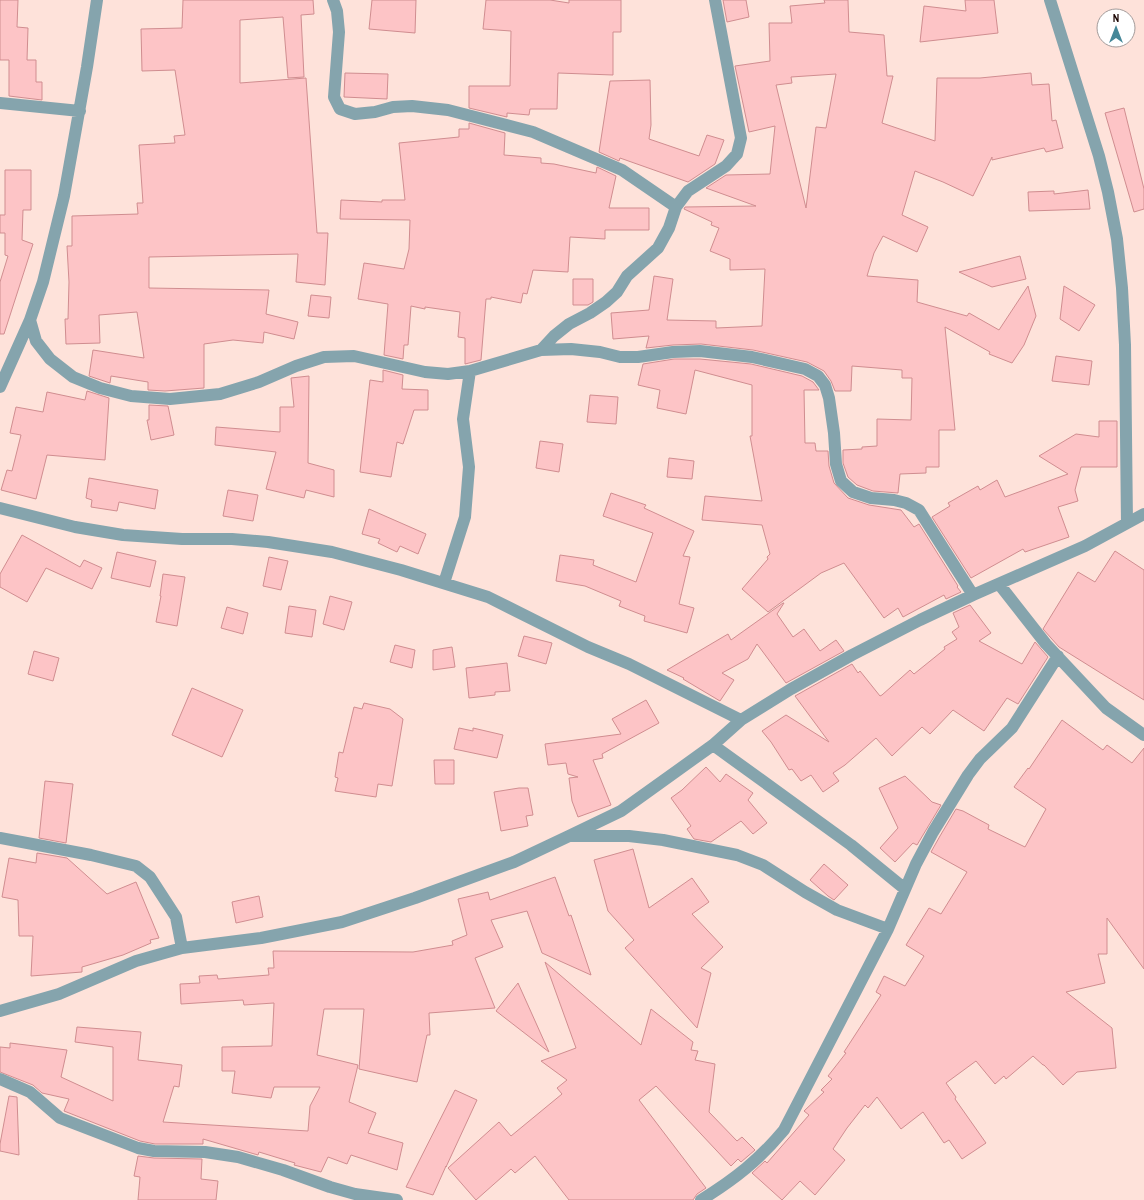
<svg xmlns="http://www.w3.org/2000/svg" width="1144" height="1200" font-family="'Archivo Narrow',sans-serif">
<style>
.building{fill:#fdc4c6;stroke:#d08d90;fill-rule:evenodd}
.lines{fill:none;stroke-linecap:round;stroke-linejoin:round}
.street{stroke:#85a4ad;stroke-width:12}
</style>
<rect width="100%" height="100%" fill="#fee2da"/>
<path class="building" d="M0 0H18L17 27 28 28 27 60H36V82H42V100L9 96V60H0Z
M183 0H313L314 14 301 15 304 77 288 78 283 17 240 20V83L306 78 317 233H328L325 285 296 282 298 254 149 257V288L269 290 266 314 298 322 294 339 264 332 263 343 233 340 204 344V388L165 391 148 390V382L111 376 110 383 89 376 93 350 144 358 137 312 99 315 100 343 66 344 65 319H68L69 282 67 246H72V216L138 214 137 203H143L139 145 175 143 174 136 185 135 175 70 142 71 141 29 182 28Z
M372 0H416L415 33 369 29Z
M486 0H550L569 3V0H621V32H613V75L558 73 557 109H530L529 115 507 113V117L469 108V86H510L511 31 483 29Z
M723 0H746L749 17 727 22Z
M824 0H848L849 32 884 35 887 76H893L882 123 935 141 937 78H980L1031 73 1032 85 1049 84 1052 121 1056 120 1063 148 1046 152 1044 148 992 160V157L973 196 943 182 915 171 902 215 928 227 917 252 883 236 874 253 867 276 918 280 917 302 967 316 969 313 999 330 1028 286 1036 316 1024 345 1012 363 989 354 990 352 945 327 955 430H939V467H926V473L900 474 898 493 873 491 857 485 848 477 843 463V450L862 449V447L877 446V419L911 420 912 378H902V370L852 366 851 391H835L831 381 824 371 807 362 753 350 701 344 673 345 646 348 649 336 613 339 611 313 649 310 654 276 673 279 667 320 716 321V328L762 326 765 269 730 270V259L710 251 719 228 711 225 712 222 684 209 685 207 756 206 706 188 726 175 770 174 775 126 749 132 735 66 770 61 769 23H792L790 6 825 3ZM836 74 826 128 816 127 806 208 776 85 792 83 791 77Z
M965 0H994L998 33 920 42 924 6 966 11Z
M345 73 388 74 387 99 344 97Z
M650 80 651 125 649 139 699 156 707 135 724 140 715 164 688 182 620 158 619 161 599 152 610 81Z
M1124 108 1144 189V209L1134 212 1105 113Z
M469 123 505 133 504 155 541 158V163L554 164 596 173 597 167 616 176 609 208H649V230H605V239L570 237 568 272 533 270 527 294 523 293 521 303 491 297V299H486L481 360 465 364V338L458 337 460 312 425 307V309L411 306 408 345H404L403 359 384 355 388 304 358 299 364 263 404 269 409 249 410 220 340 219 341 200 382 202V200H405L399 143 459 137V129H469Z
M5 170H31V210H23L22 240 33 244 4 334H0V282L8 256 5 255V233H0V215H5Z
M1088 190 1090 209 1029 211 1028 192 1054 191V194Z
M1020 256 1026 279 992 287 959 272Z
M573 279H593V302L588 305H573Z
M1064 286 1095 305 1079 331 1060 319Z
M311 295 331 297 329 318 308 316Z
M1056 356 1092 361 1089 385 1052 381Z
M674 359H700L751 364 802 376 813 382 819 390H804L805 443H815L816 451H828L829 466 834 483 848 498 869 505 901 510 914 527 919 524 958 586 957 587 961 592 946 599 944 595 903 617 898 608 884 618 844 563 821 573 768 612 742 589 768 559 767 557 770 554 762 525 702 520 705 496 762 501 750 436H752V385L695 370 686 414 657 408 660 390 638 385 643 364Z
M383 370 403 375 402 389 428 390V410H414L403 444 397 442 391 477 360 472 370 380 383 382Z
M309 376 308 463 334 470V497L306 490 304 498 266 489 276 452 215 445 216 427 280 432V407H294L291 378Z
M87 391 109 398 105 460 47 455 36 499 1 490 7 470 12 471 21 435 10 433 16 407 43 412 47 392 85 400Z
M590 395 618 397 616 424 587 422Z
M149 405 168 406 174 435 151 440 147 420H149Z
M1099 421H1117V467H1081L1075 490 1078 501 1058 507 1069 537 1025 552 1023 549 971 578 932 517 950 506 948 503 978 486 980 490 997 480 1005 497 1068 474 1039 456 1076 434 1099 437Z
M540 441 563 444 559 472 536 468Z
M669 458 694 461 692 479 667 477Z
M89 478 158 490 155 509 119 502 117 511 91 507 92 500 86 498Z
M228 490 258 495 253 521 223 516Z
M611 493 646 505 644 508 694 531 683 556 690 557 679 604 694 608 687 633 644 621 645 616 619 606 621 601 585 586 556 581 560 555 594 560 593 565 636 582 653 533 603 516Z
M369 509 426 534 418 554 400 546 397 552 378 543 380 539 362 534Z
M22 535 80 567 84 560 102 568 92 589 46 568 27 602 0 587V574Z
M1115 551 1144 570V700L1059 647 1043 629 1078 572 1095 582Z
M117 552 156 561 150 587 111 578Z
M269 557 288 561 281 590 263 586Z
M163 574 185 577 177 626 156 622 161 596H160Z
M330 596 352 602 344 630 323 624Z
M783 603H784L777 614 793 637 804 629 820 651 836 640 844 651 786 683 757 644 748 659 722 673 734 680 720 701 683 679 684 678 667 670 728 634 731 640Z
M970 605 991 633 979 641 1022 664 1035 642 1048 657 1018 704 1007 698 984 731 953 710 930 734 922 727 892 756 876 738 845 765 833 773 839 781 823 792 811 775 801 781 792 769 789 770 771 742 762 731 786 715 829 742 795 696 852 664 858 673 860 671 880 696 882 695 910 670 914 674 945 649 944 647 957 639 952 632 959 627 953 613Z
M289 606 316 610 312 637 285 633Z
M227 607 248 613 243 634 221 628Z
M524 636 552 643 546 664 518 656Z
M395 645 415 650 412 668 390 662Z
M452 647 455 667 433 670V650Z
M34 651 59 658 53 681 28 674Z
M507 663 510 691 495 692V695L469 698 466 668Z
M192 688 243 710 222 757 172 735Z
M646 700 659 723 602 754 603 758 593 760 611 805 578 817 572 801 569 778 578 777 568 774 566 763 548 765 545 744 621 734 612 719Z
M364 703 390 709 403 719 392 786 378 784 376 797 335 791 338 778 335 777 339 752 343 753 354 707 362 709Z
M1062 720 1103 750 1107 745 1132 763 1144 748V969L1107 918V954H1098L1105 983 1066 992 1112 1028 1116 1068 1077 1072 1063 1085 1044 1065H1043L1033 1056 1006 1079 1004 1076 995 1084 976 1061 946 1083 956 1097 955 1099 986 1143 962 1159 949 1140 944 1143 923 1112 901 1129 877 1097 868 1108 865 1105 847 1128 833 1149 845 1160 815 1195 800 1181 782 1200 752 1173 765 1161 767 1163 809 1115 804 1111 824 1092 821 1090 832 1079 828 1076 846 1053 844 1052 881 995 876 992 884 976 905 986 924 956 906 945 929 908 941 914 967 872 931 852 940 836 956 809 963 811 989 825 988 829 1025 847 1046 809 1014 787 1028 768 1029 769Z
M459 728 473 731V728L503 735 497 758 454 749Z
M434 760H454V784H435Z
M706 767 720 782 726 774 753 793 748 800 767 823 753 834 741 821 711 842 694 839 687 829 691 826 671 798 682 790Z
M905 776 932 802 941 805 917 845 913 843 895 862 880 848 898 828 879 788Z
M45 781 73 784 66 843 39 838Z
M519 788H528L533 815 526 816 528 826 501 831 494 792Z
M633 849 649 908 692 878 709 902 692 914 723 947 701 968 711 973 697 1028 625 948 634 940 608 911 594 860Z
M37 853 67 858 107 894 136 882 159 938 150 940 151 943 123 955 82 967V972L31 976 33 936H19L18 900 2 897 9 858 36 863Z
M824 864 848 885 834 900 828 896 810 880Z
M555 877 569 916 571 915 591 975 542 953 527 911 491 920 503 947 475 958 495 1008 429 1013 430 1035H427L417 1082 359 1069 364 1009H324L317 1055 358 1065 349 1102 376 1113 368 1133 403 1143 397 1170 351 1155 347 1164 328 1157 321 1172 294 1165 295 1163 259 1152 258 1155 203 1139V1144H155L140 1141 64 1111 69 1099 42 1093 33 1085 0 1072V1047L10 1048V1043L67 1050 61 1077 113 1101V1047L75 1042 77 1027 141 1032 138 1060 182 1065 179 1087 174 1086 163 1122 308 1131 310 1106 320 1087H274L271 1098 232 1093 235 1071H222V1047L272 1046 274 1003 244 1005 243 1000 181 1004 180 984 200 983 199 976 217 975 218 979 269 975 268 968H274L273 951 413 952 453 945 452 941 467 935 458 899 488 892 490 900Z
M259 896 263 917 236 923 232 902Z
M545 962 641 1045 651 1009 693 1042 691 1050 698 1051 695 1060 715 1064 709 1112 737 1141 742 1137 755 1150 741 1162 738 1159 731 1166 656 1086 639 1100 706 1188 697 1194 693 1200H569L535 1156 515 1173 511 1169 476 1200 448 1168 499 1122 511 1136 562 1094 557 1088 567 1080 541 1061 576 1048Z
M518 983 549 1052 496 1011Z
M455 1090 477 1100 446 1167V1166L433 1195 406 1187Z
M9 1096 17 1097 19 1155 0 1151V1144Z
M138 1156 154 1158 202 1159 201 1179 218 1181 216 1200H138L140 1177 134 1176Z"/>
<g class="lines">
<path class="street" d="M333 0 337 11 339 32 334 97 340 109 355 114 375 112 393 107 412 106 448 110 533 132 622 170 676 207
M1050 0 1099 156 1108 192 1117 239 1122 288 1125 345 1127 523
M0 103 80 111
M30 320 36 341 50 359 73 377 100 388 131 396 170 399 220 394 259 382 296 366 324 357 354 356 425 372 448 374 470 371 541 350 571 349 600 352 620 357H638L673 352 700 351 752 357 805 369 818 376 825 385 829 398 834 433 836 464 841 481 853 492 871 498 894 500 906 503 919 510 973 595
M541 350 554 336 569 324 590 313 606 302 617 292 627 276 658 248 669 228 676 207 688 191 726 166 737 154 741 138 715 0
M0 387 30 320 43 282 64 196 87 67 97 0
M0 508 75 527 123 535 182 539H232L268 542 332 552 401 570 488 597 588 647 629 664 741 720
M444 583 465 517 469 467 463 419 470 371
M999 584 1046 644 1106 708 1144 735
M713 745 851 845 905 889
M572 836H629L663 840 737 855 763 865 805 892 837 910 888 929
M0 838 91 855 136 866 150 877 176 917 182 948
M0 1011 59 994 136 961 182 948 261 938 342 922 415 898 514 862 569 836 621 811 713 745 741 720 791 689 852 655 920 620 973 595 1085 546 1144 514
M0 1079 30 1092 60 1118 138 1148 154 1151 205 1152 238 1157 283 1170 330 1187 355 1194 397 1200
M701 1200C735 1179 759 1160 784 1130L888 929 916 864 933 832 968 775 980 759 1012 728 1058 656"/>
</g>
<g transform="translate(1116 28)"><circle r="19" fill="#ffffff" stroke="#a39b9a"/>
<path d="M0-3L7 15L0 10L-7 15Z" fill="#458798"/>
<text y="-6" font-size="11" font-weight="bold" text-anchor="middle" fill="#1a0502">N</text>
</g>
</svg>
